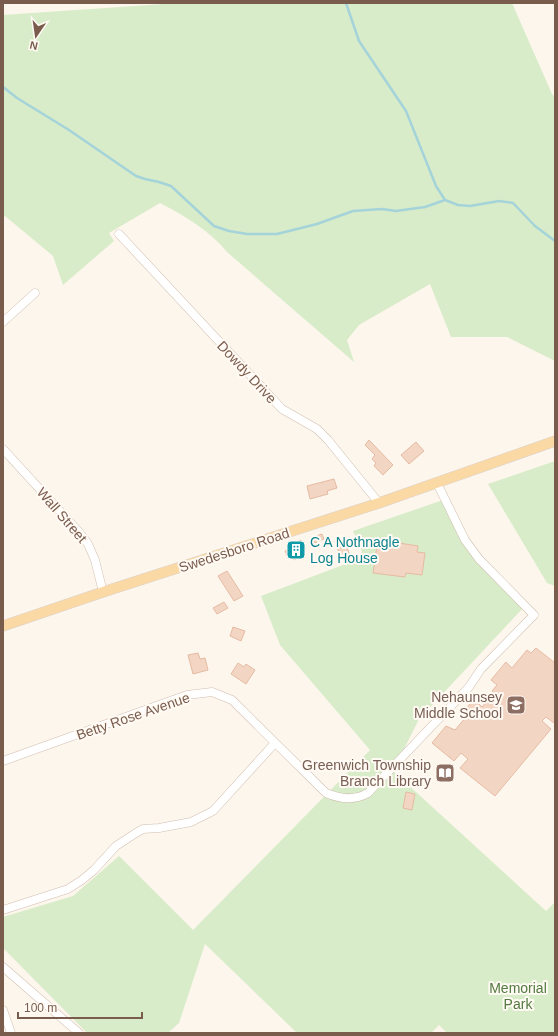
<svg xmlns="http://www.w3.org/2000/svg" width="558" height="1036" font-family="Helvetica,sans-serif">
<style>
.green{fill:#d8ecc9}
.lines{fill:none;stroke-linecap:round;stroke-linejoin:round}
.stream{stroke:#a5d3da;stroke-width:2.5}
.building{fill:#f3d5c3;stroke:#e6bba3}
.minor-casing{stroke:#d1beb0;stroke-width:9}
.major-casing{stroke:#dad1cd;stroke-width:11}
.minor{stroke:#fff;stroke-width:8}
.major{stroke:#fbd9a5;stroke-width:10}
.labels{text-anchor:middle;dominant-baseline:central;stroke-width:4;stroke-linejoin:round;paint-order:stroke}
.street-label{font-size:14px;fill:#7a5c4d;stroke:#fffaf3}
.culture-label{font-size:14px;fill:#0d838f;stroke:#fffaf3;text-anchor:start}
.education-label{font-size:14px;fill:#785e54;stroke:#fffaf3;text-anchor:end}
.park-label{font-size:14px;fill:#537a41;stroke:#fffaf3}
</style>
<rect width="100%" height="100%" fill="#fdf6ec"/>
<path class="green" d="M178 3H512L552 94 555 97V361L507 337H451L430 284 359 325 347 340 354 362 227 252C209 230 185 216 160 203L109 233 114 241 63 285 53 256 5 216 3 218V15Z
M555 461V586L547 583 488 484Z
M443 500 469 550 524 607 419 719 393 771 546 911 555 902V1033H447L439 1025 431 1033H297L205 944 179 1023 168 1033H87L3 948V917L73 896 119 856 193 930 370 750 280 645 261 596 364 557 353 531Z"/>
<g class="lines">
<path class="stream" d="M346 3 359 41 406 111 436 186 445 200 458 205 470 206 499 201 513 203 535 226 555 241
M3 87 17 98 69 130 136 176 145 179 159 182 171 186 214 226 229 231 247 234H277L317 224 353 211 382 209 396 211 425 207 445 200"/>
</g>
<path class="building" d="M369 440 393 465 383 475 374 466 376 463 372 459 375 455 365 445Z
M416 442 424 451 409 464 401 455Z
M334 479 337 488 327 491 328 494 310 499 307 486Z
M322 534 324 539 315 543 313 537Z
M344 538 349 553 340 556 335 541Z
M378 538 400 541 399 543 418 546 417 552 425 553 422 575 406 573 405 577 373 573Z
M301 540 305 549 303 550 304 553 300 555 301 556 294 560 292 556 288 557 285 551 290 549 288 546Z
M227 571 243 596 234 601 218 576Z
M224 602 228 608 217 614 213 608Z
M233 627 245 631 241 641 230 636Z
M536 648 555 663V711L554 713 555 714V722L554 723 546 717 542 721 551 729 495 796 460 768 468 759 461 753 454 761 432 743 446 726 455 730 466 717 461 715 478 694 481 695 478 703 482 707 494 693 492 691 497 685 491 680 506 662 512 668 527 650 531 653Z
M198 653 200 659 205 658 208 670 193 674 188 655Z
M238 663 244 667 246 664 255 670 246 684 231 674Z
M406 792 415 794 412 810 403 808Z"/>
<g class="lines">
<defs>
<path id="minor" d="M119 234 282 409 317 429 328 440 379 503
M3 322 35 293
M3 449 79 532 88 544 95 560 103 592
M3 761 187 695 212 692 232 700 326 793C340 799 354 801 368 793L469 687 481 669 534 615 479 559 465 540 437 483
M3 910 68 889 82 880 94 870 116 846 136 833 143 829 159 828 191 822 213 811 275 743
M3 967 79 1033
M3 1010 11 1033"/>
<path id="major" d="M3 626 103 592 379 503 555 441"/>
</defs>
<use href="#minor" class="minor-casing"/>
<use href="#major" class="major-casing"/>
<use href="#minor" class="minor"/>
<use href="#major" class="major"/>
</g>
<defs>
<symbol id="building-square" viewBox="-11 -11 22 22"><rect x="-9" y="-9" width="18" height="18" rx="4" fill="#0f9aa8" stroke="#fffaf3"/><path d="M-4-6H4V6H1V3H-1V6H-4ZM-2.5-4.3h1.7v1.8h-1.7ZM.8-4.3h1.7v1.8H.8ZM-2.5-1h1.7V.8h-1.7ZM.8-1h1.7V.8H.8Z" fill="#fff"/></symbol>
<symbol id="school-square" viewBox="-11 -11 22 22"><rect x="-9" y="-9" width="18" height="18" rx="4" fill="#8d6e63" stroke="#fffaf3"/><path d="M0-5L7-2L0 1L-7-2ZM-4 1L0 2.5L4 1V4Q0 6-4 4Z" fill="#fff"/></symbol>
<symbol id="library-square" viewBox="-11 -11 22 22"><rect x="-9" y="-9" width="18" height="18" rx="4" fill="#8d6e63" stroke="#fffaf3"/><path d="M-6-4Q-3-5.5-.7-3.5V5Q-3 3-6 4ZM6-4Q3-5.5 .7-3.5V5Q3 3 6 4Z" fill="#fff"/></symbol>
</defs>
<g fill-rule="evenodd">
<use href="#building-square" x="285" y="539" width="22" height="22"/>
<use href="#school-square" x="505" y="694" width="22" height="22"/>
<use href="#library-square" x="434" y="762" width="22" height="22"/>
</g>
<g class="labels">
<g class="street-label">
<text transform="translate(247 372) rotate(47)">Dowdy Drive</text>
<text transform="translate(62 515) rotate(49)">Wall Street</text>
<text transform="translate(234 550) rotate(-18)">Swedesboro Road</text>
<text transform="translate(133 716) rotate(-19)">Betty Rose Avenue</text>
</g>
<g class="culture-label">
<text x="310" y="542">C A Nothnagle<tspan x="310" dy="16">Log House</tspan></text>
</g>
<g class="education-label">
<text x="502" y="697">Nehaunsey<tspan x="502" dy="16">Middle School</tspan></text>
<text x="431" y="765">Greenwich Township<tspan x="431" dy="16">Branch Library</tspan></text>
</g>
<g class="park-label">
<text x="518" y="988">Memorial<tspan x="518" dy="16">Park</tspan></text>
</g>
</g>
<rect width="558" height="1036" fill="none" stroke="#7a5c4d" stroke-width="8"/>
<g transform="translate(36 36) rotate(193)" stroke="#fffaf3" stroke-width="3" paint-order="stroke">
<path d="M0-3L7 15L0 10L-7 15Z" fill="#7a5c4d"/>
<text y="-6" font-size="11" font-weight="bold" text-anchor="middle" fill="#7a5c4d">N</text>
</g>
<path d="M18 1012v6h124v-6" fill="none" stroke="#7a5c4d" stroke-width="2"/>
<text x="24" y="1012" font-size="12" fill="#7a5c4d" stroke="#fffaf3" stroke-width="3" paint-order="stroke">100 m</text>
</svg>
